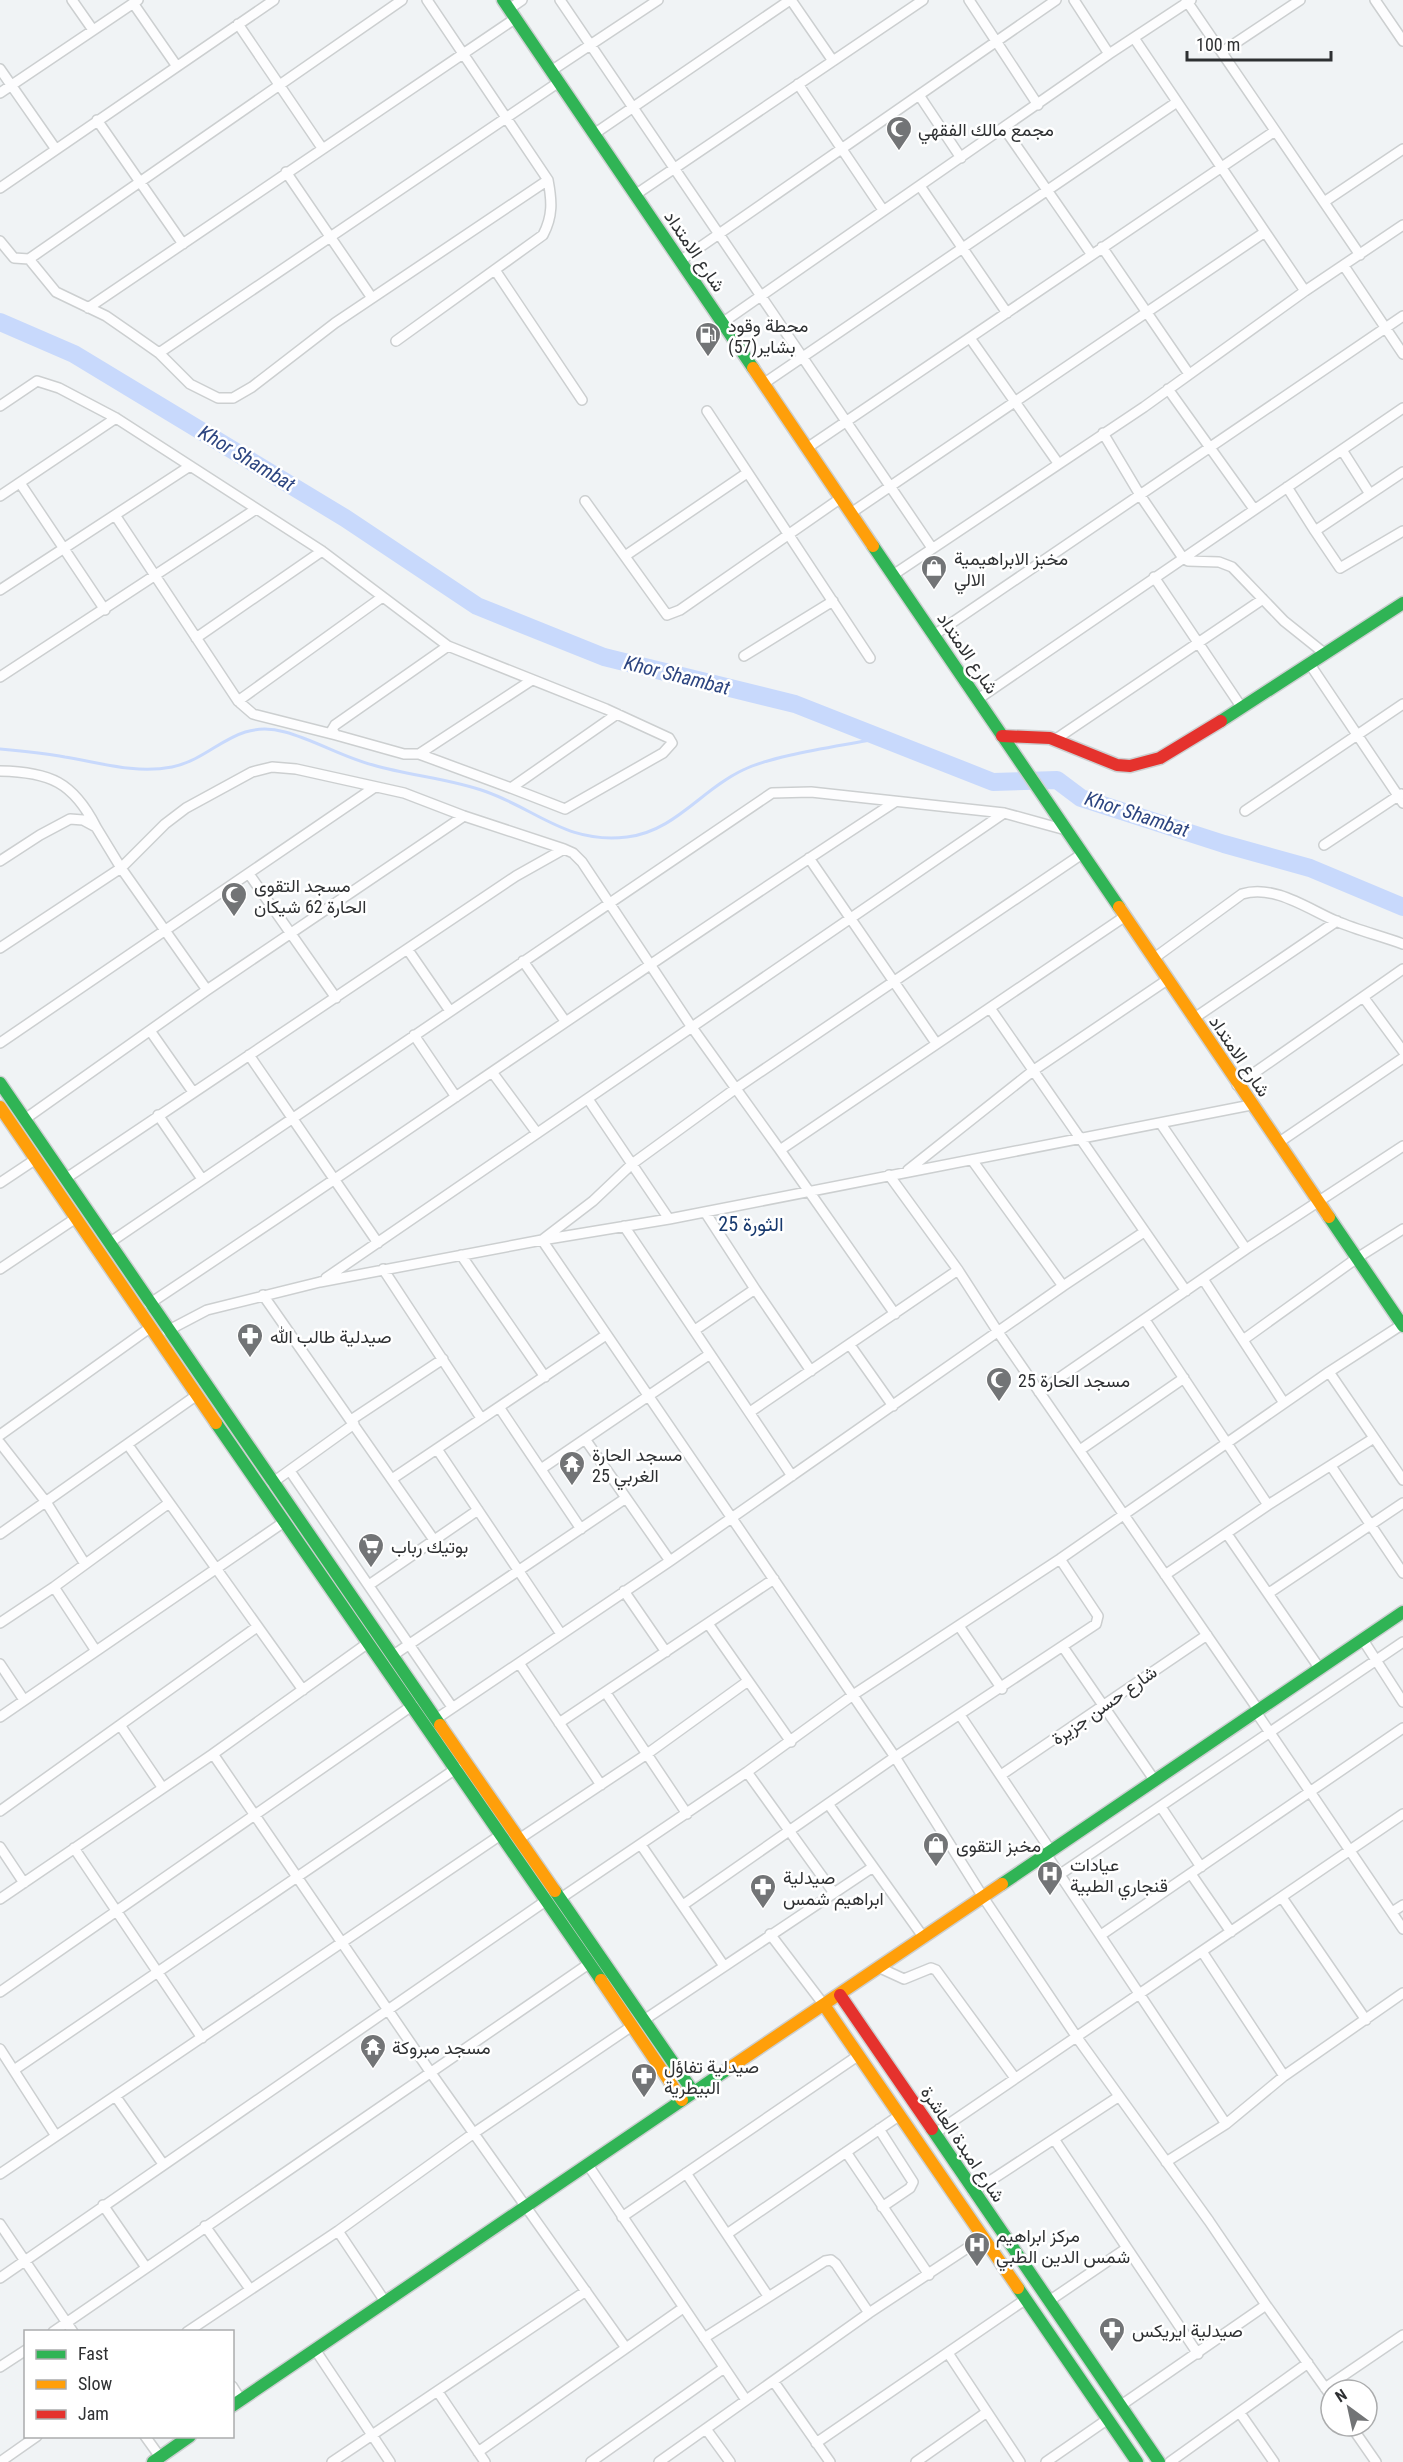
<svg xmlns="http://www.w3.org/2000/svg" width="1403" height="2462" font-family="'Roboto Condensed',Vazirmatn,sans-serif">
<style>
.lines{fill:none;stroke-linecap:round;stroke-linejoin:round}
.stream{stroke:#c8d9fc;stroke-width:3}
.river{stroke:#c8d9fc;stroke-width:18}
.street-casing{stroke:#cccfd0;stroke-width:12}
.fast-casing{stroke:#cccfd0;stroke-width:15}
.slow-casing{stroke:#cccfd0;stroke-width:15}
.jam-casing{stroke:#cccfd0;stroke-width:15}
.street{stroke:#fdfdfe;stroke-width:9}
.fast{stroke:#30b455;stroke-width:12}
.slow{stroke:#ff9f0a;stroke-width:12}
.jam{stroke:#e5322d;stroke-width:12}
.labels{text-anchor:middle;dominant-baseline:central;stroke-width:5;stroke-linejoin:round;paint-order:stroke}
.poi-label{font-size:18px;fill:#2e3032;stroke:#fff;text-anchor:start}
.street-label{font-size:18px;fill:#2e3032;stroke:#fff}
.water-label{font-size:20px;font-style:italic;fill:#2d4580;stroke:#fff}
.neighbourhood-label{font-size:20px;fill:#17396e;stroke:#fff}
</style>
<rect width="100%" height="100%" fill="#f0f3f5"/>
<g class="lines">
<path class="stream" d="M0 749C22 751 44 753 65 757 101 763 135 774 172 767 215 758 234 718 285 732 315 740 342 757 373 765 410 776 449 778 487 792 539 811 567 844 627 837 674 832 702 789 743 770 776 754 842 746 880 738"/>
<path class="river" d="M0 322 74 354 345 518 477 606 604 657 795 704 993 782 1057 780 1081 798 1224 844 1310 868 1403 907"/>
<defs>
<path id="street" d="M72 0 93 30
M560 0 932 548
M791 0 833 61
M969 0 1038 105
M1074 0 1109 54
M1186 0 1360 255
M1375 0 1403 41
M133 3 176 65
M509 9 522 0
M238 24 322 148
M1134 38 1305 291
M1222 52 1300 0
M0 69 55 148
M551 71 658 0
M798 84 883 210
M0 93 138 0
M919 95 961 158
M97 120 183 244
M1004 128 1092 255
M594 134 790 0
M286 172 372 298
M920 186 1007 313
M0 188 274 0
M635 195 923 0
M1324 202 1403 149
M0 241 14 258 29 259 402 0
M1102 247 1189 374
M29 259 56 292 106 316 132 334 159 353 190 384 218 398H233L252 387 335 323 548 180
M680 261 1056 0
M1344 266 1403 354
M495 270 582 400
M88 308 516 18
M722 323 1109 54 1191 0
M970 338 1058 463
M396 341 543 235C553 216 552 201 548 180L427 0
M159 353 559 82
M763 384 1177 102
M1168 389 1254 509
M0 406 37 381 59 388 116 418 322 551 448 646 606 709 669 738 672 743 663 753 565 809 511 788
M707 411 870 658
M1103 433 1140 495 1183 558 1188 561 1219 562 1232 567 1284 621 1324 653
M807 448 1275 131
M1342 450 1370 494
M20 483 105 610
M1287 487 1315 531 1403 472
M0 496 116 418
M585 501 667 615 680 610 841 498
M851 513 1265 232
M115 515 238 701 253 714 336 735
M1315 531 1340 568 1403 531
M625 556 747 473
M893 575 1144 407 1305 291 1403 225
M1154 577 1242 708
M0 590 190 466
M934 635 1403 316
M196 638 322 551
M448 646 335 725 332 730 336 735 404 754H419L532 680
M744 656 833 601
M1309 663 1403 803
M0 677 256 509
M978 699 1403 408
M238 701 381 598
M1056 739 1263 599
M419 754 511 788 617 714
M0 771C50 772 73 782 96 827
M1245 811 1403 704
M1324 845 1401 794
M1082 854 735 1089 632 1164 593 1201 542 1240 895 1757 983 1897 1078 2039 1209 2221 1266 2305 1120 2406
M809 858 936 1043
M0 861 40 835 70 819 83 820 96 827 121 868 207 990
M249 874 336 998
M0 948 121 868 165 824 186 808 252 772 272 767 296 769 404 793 464 816 564 849
M408 950 450 1011
M1153 959 1242 894C1274 884 1308 909 1336 921 1357 930 1381 936 1403 944
M523 961 565 1021
M1364 998 1403 1051
M990 1008 1186 1291
M1193 1019 1337 921
M151 1032 193 1092
M414 1035 456 1097
M0 1043 375 787
M249 1055 378 1243
M492 1072 537 1133
M1237 1085 1403 969
M588 1099 669 1219
M158 1115 202 1179
M25 1119 207 990 464 816
M1161 1124 1246 1249
M1278 1143 1403 1058
M972 1160 1063 1286
M908 1170 1034 1070 1167 980
M889 1175 958 1270 998 1332 1259 1711
M65 1179 516 876 564 849 573 853 582 862 691 1026 780 1150
M0 1183 36 1159
M624 1226 792 1476
M109 1243 772 793 811 792 1004 813 1066 830
M461 1255 545 1377
M0 1269 76 1218
M383 1269 481 1418
M326 1278 1004 813
M1203 1279 1284 1403
M755 1289 811 1371
M263 1295 434 1540
M149 1304C399 1138 644 965 895 802
M895 1314 780 1150 1124 917
M1145 1320 1268 1505
M695 1330 755 1289 705 1212
M167 1331 207 1310 320 1282 542 1240 669 1219 1251 1105
M1243 1340 1357 1258 1403 1229
M850 1345 893 1406
M1329 1372 1403 1480
M1039 1392 1246 1249 1403 1146
M499 1407 581 1529
M750 1412 958 1270
M351 1420 443 1359
M0 1435 151 1327
M585 1439 670 1561
M0 1443 46 1502 85 1564
M128 1445 303 1690
M437 1449 561 1634
M1080 1450 1184 1378
M1331 1466 1403 1573
M541 1469 710 1354
M290 1471 452 1707
M392 1479 606 1335
M272 1483 354 1424
M0 1534 197 1395
M1227 1534 1320 1669
M1165 1575 1268 1505 1374 1438
M369 1585 478 1510
M54 1587 96 1651
M624 1591 666 1652
M1269 1593 1403 1503
M0 1623 54 1587 169 1503
M709 1625 791 1742
M959 1626 1002 1689
M1363 1640 1403 1702
M368 1643 213 1754 431 2073 626 2348
M1063 1647 1155 1781
M392 1656 626 1498
M519 1663 601 1785
M0 1664 24 1700
M606 1693 687 1814
M1256 1712 1403 1929
M960 1715 1051 1851
M0 1717 284 1522
M436 1719 670 1561 1063 1286 1144 1232
M559 1723 774 1579
M120 1725 162 1787
M747 1772 834 1893
M1001 1775 1207 1635
M829 1805 924 1938
M1161 1807 1201 1867
M0 1811 257 1627
M519 1839 647 1754 748 1681
M641 1845 724 1966
M0 1847 24 1883
M74 1848 202 2038
M1046 1854 1226 2124
M1191 1874 1231 1932
M1059 1875 1403 1642
M561 1898 747 1772 853 1695 1060 1559 1329 1372 1403 1324
M0 1899 213 1754
M1283 1899 1366 2020
M683 1905 895 1757 1096 1624 1098 1616 1060 1559
M1392 1912 1403 1905
M770 1934 824 2005
M1101 1935 1403 1728
M1203 1953 1284 2076
M880 1968 904 1979 931 1968 936 1970 1015 2078
M0 1992 413 1705
M644 2020 873 1867
M0 2049 56 2136
M14 2070 457 1768
M116 2097 163 2164
M879 2129 913 2182 910 2188 882 2207
M934 2134 1403 1814
M1054 2139 1198 2354
M846 2152 929 2275
M1166 2162 1226 2124 1284 2076 1403 1993
M588 2165 746 2400
M686 2173 768 2296
M0 2174 502 1834
M973 2192 1118 2097
M103 2205 145 2266
M622 2217 859 2055
M0 2224 73 2332
M205 2226 250 2289
M338 2231 386 2303
M727 2234 900 2115
M0 2278 547 1900
M1049 2301 1127 2248
M1266 2305 1331 2396
M53 2332 590 1963
M187 2332 338 2231 474 2133 632 2026
M704 2338 825 2261 831 2260 836 2264 869 2313
M316 2351 390 2462
M948 2353 1020 2462
M0 2367 26 2350
M774 2382 830 2462
M232 2386 241 2400
M1325 2388 1403 2335
M438 2392 485 2462
M1240 2413 1274 2462
M1351 2426 1376 2462
M706 2429 730 2462
M145 2436 160 2457
M816 2443 1026 2299
M478 2452 683 2308
M0 2462 37 2436
M332 2462 586 2291
M591 2462 724 2368
M659 2462 869 2313 984 2237
M916 2462 987 2412
M1046 2462 1108 2419
M1170 2462 1308 2363"/>
<path id="fast" d="M503 0 753 368
M873 546 1119 907
M1221 721 1403 603
M0 1083 440 1725
M1329 1217 1403 1326
M216 1423 601 1980
M1002 1884 1403 1612
M555 1891 694 2093
M932 2129 1159 2462
M1018 2288 1137 2462
M232 2406 728 2069
M153 2462 190 2436"/>
<path id="slow" d="M753 368 873 546
M1119 907 1329 1217
M0 1107 216 1423
M440 1725 555 1891
M601 1980 682 2100
M824 2005 1018 2288
M728 2069 1002 1884"/>
<path id="jam" d="M1002 736 1050 738 1117 765 1130 766 1160 758 1221 721
M840 1995 932 2129"/>
</defs>
<use href="#street" class="street-casing"/>
<use href="#fast" class="fast-casing"/>
<use href="#slow" class="slow-casing"/>
<use href="#jam" class="jam-casing"/>
<use href="#street" class="street"/>
<use href="#fast" class="fast"/>
<use href="#slow" class="slow"/>
<use href="#jam" class="jam"/>
</g>
<defs>
<symbol id="mosque-pin" viewBox="-11 -11 22 30"><path d="M0 17L-7.5 6A9.5 9.5 0 1 1 7.5 6Z" fill="#727476" stroke="#fff"/><path d="M3.5-4.9A6 6 0 1 0 3.5 4.9A5 5 0 1 1 3.5-4.9Z" fill="#fff"/></symbol>
<symbol id="fuel-pin" viewBox="-11 -11 22 30"><path d="M0 17L-7.5 6A9.5 9.5 0 1 1 7.5 6Z" fill="#727476" stroke="#fff"/><path d="M-5.5-6h7V0h2V4h1.3V-2.5L3-4.5l.8-.8L6-3V5H2.5V1h-1V6h-7ZM-4.2-4.7v3.2H.2V-4.7Z" fill="#fff"/></symbol>
<symbol id="shop-pin" viewBox="-11 -11 22 30"><path d="M0 17L-7.5 6A9.5 9.5 0 1 1 7.5 6Z" fill="#727476" stroke="#fff"/><path d="M-5-2.5h2.3a2.7 3.5 0 0 1 5.4 0H5L5.5 6h-11ZM-1.5-2.5h3a1.5 2.3 0 0 0-3 0Z" fill="#fff"/></symbol>
<symbol id="pharmacy-pin" viewBox="-11 -11 22 30"><path d="M0 17L-7.5 6A9.5 9.5 0 1 1 7.5 6Z" fill="#727476" stroke="#fff"/><path d="M-2-6h4v4h4v4h-4v4h-4v-4h-4v-4h4Z" fill="#fff"/></symbol>
<symbol id="temple-pin" viewBox="-11 -11 22 30"><path d="M0 17L-7.5 6A9.5 9.5 0 1 1 7.5 6Z" fill="#727476" stroke="#fff"/><path d="M0-6L5-2H3V0L6.5 2.5H4V6H1.5V3h-3V6H-4V2.5H-6.5L-3 0V-2H-5Z" fill="#fff"/></symbol>
<symbol id="supermarket-pin" viewBox="-11 -11 22 30"><path d="M0 17L-7.5 6A9.5 9.5 0 1 1 7.5 6Z" fill="#727476" stroke="#fff"/><path d="M-6-5.5h2.5l.6 2H6L4.5 2H-2.5L-4.4-4H-6ZM-1.5 3.2a1.3 1.3 0 1 0 .1 0ZM3 3.2a1.3 1.3 0 1 0 .1 0Z" fill="#fff"/></symbol>
<symbol id="hospital-pin" viewBox="-11 -11 22 30"><path d="M0 17L-7.5 6A9.5 9.5 0 1 1 7.5 6Z" fill="#727476" stroke="#fff"/><path d="M-5-5h3v3.5h4V-5h3V5h-3V1.5h-4V5h-3Z" fill="#fff"/></symbol>
</defs>
<g fill-rule="evenodd">
<use href="#mosque-pin" x="884" y="114" width="30" height="40"/>
<use href="#fuel-pin" x="693" y="320" width="30" height="40"/>
<use href="#shop-pin" x="919" y="553" width="30" height="40"/>
<use href="#mosque-pin" x="219" y="880" width="30" height="40"/>
<use href="#pharmacy-pin" x="235" y="1321" width="30" height="40"/>
<use href="#mosque-pin" x="984" y="1365" width="30" height="40"/>
<use href="#temple-pin" x="557" y="1449" width="30" height="40"/>
<use href="#supermarket-pin" x="356" y="1531" width="30" height="40"/>
<use href="#shop-pin" x="921" y="1830" width="30" height="40"/>
<use href="#hospital-pin" x="1035" y="1859" width="30" height="40"/>
<use href="#pharmacy-pin" x="748" y="1872" width="30" height="40"/>
<use href="#temple-pin" x="358" y="2032" width="30" height="40"/>
<use href="#pharmacy-pin" x="629" y="2061" width="30" height="40"/>
<use href="#hospital-pin" x="962" y="2230" width="30" height="40"/>
<use href="#pharmacy-pin" x="1097" y="2315" width="30" height="40"/>
</g>
<g class="labels">
<g class="poi-label">
<text x="918" y="129">مجمع مالك الفقهي</text>
<text x="728" y="325">محطة وقود<tspan x="728" dy="21">بشاير(57)</tspan></text>
<text x="954" y="558">مخبز الابراهيمية<tspan x="954" dy="21">الالي</tspan></text>
<text x="254" y="885">مسجد التقوى<tspan x="254" dy="21">الحارة 62 شيكان</tspan></text>
<text x="270" y="1336">صيدلية طالب الله</text>
<text x="1018" y="1380">مسجد الحارة 25</text>
<text x="592" y="1454">مسجد الحارة<tspan x="592" dy="21">25 الغربي</tspan></text>
<text x="391" y="1546">بوتيك رباب</text>
<text x="956" y="1845">مخبز التقوى</text>
<text x="1070" y="1864">عيادات<tspan x="1070" dy="21">قنجاري الطبية</tspan></text>
<text x="783" y="1877">صيدلية<tspan x="783" dy="21">ابراهيم شمس</tspan></text>
<text x="392" y="2047">مسجد مبروكة</text>
<text x="664" y="2066">صيدلية تفاؤل<tspan x="664" dy="21">البيطرية</tspan></text>
<text x="996" y="2235">مركز ابراهيم<tspan x="996" dy="21">شمس الدين الطبي</tspan></text>
<text x="1132" y="2330">صيدلية ايريكس</text>
</g>
<g class="street-label">
<text transform="translate(695 251) rotate(56)">شارع الامتداد</text>
<text transform="translate(968 653) rotate(56)">شارع الامتداد</text>
<text transform="translate(1240 1056) rotate(56)">شارع الامتداد</text>
<text transform="translate(1104 1705) rotate(-35)">شارع حسن جزيرة</text>
<text transform="translate(963 2144) rotate(56)">شارع امبدة العاشرة</text>
</g>
<g class="water-label">
<text transform="translate(247 458) rotate(31)">Khor Shambat</text>
<text transform="translate(677 675) rotate(14)">Khor Shambat</text>
<text transform="translate(1137 814) rotate(18)">Khor Shambat</text>
</g>
<g class="neighbourhood-label">
<text x="751" y="1224">الثورة 25</text>
</g>
</g>
<rect x="24" y="2330" width="210" height="108" fill="#ffffff" stroke="#abacad" stroke-width="1.5"/>
<rect x="36" y="2350" width="30" height="9" fill="#30b455" stroke="#abacad" stroke-width="1.5"/>
<text x="78" y="2360" font-size="18" fill="#2e3032">Fast</text>
<rect x="36" y="2380" width="30" height="9" fill="#ff9f0a" stroke="#abacad" stroke-width="1.5"/>
<text x="78" y="2390" font-size="18" fill="#2e3032">Slow</text>
<rect x="36" y="2410" width="30" height="9" fill="#e5322d" stroke="#abacad" stroke-width="1.5"/>
<text x="78" y="2420" font-size="18" fill="#2e3032">Jam</text>
<g transform="translate(1349 2408) rotate(327)"><circle r="28" fill="#ffffff" stroke="#abacad" stroke-width="1.5"/>
<path d="M0-4.5L10 22L0 15L-10 22Z" fill="#727476"/>
<text y="-9" font-size="16" font-weight="bold" text-anchor="middle" fill="#2e3032">N</text>
</g>
<path d="M1187 51v9h144v-9" fill="none" stroke="#2e3032" stroke-width="3"/>
<text x="1196" y="51" font-size="18" fill="#2e3032" stroke="#ffffff" stroke-width="4.5" paint-order="stroke">100 m</text>
</svg>
